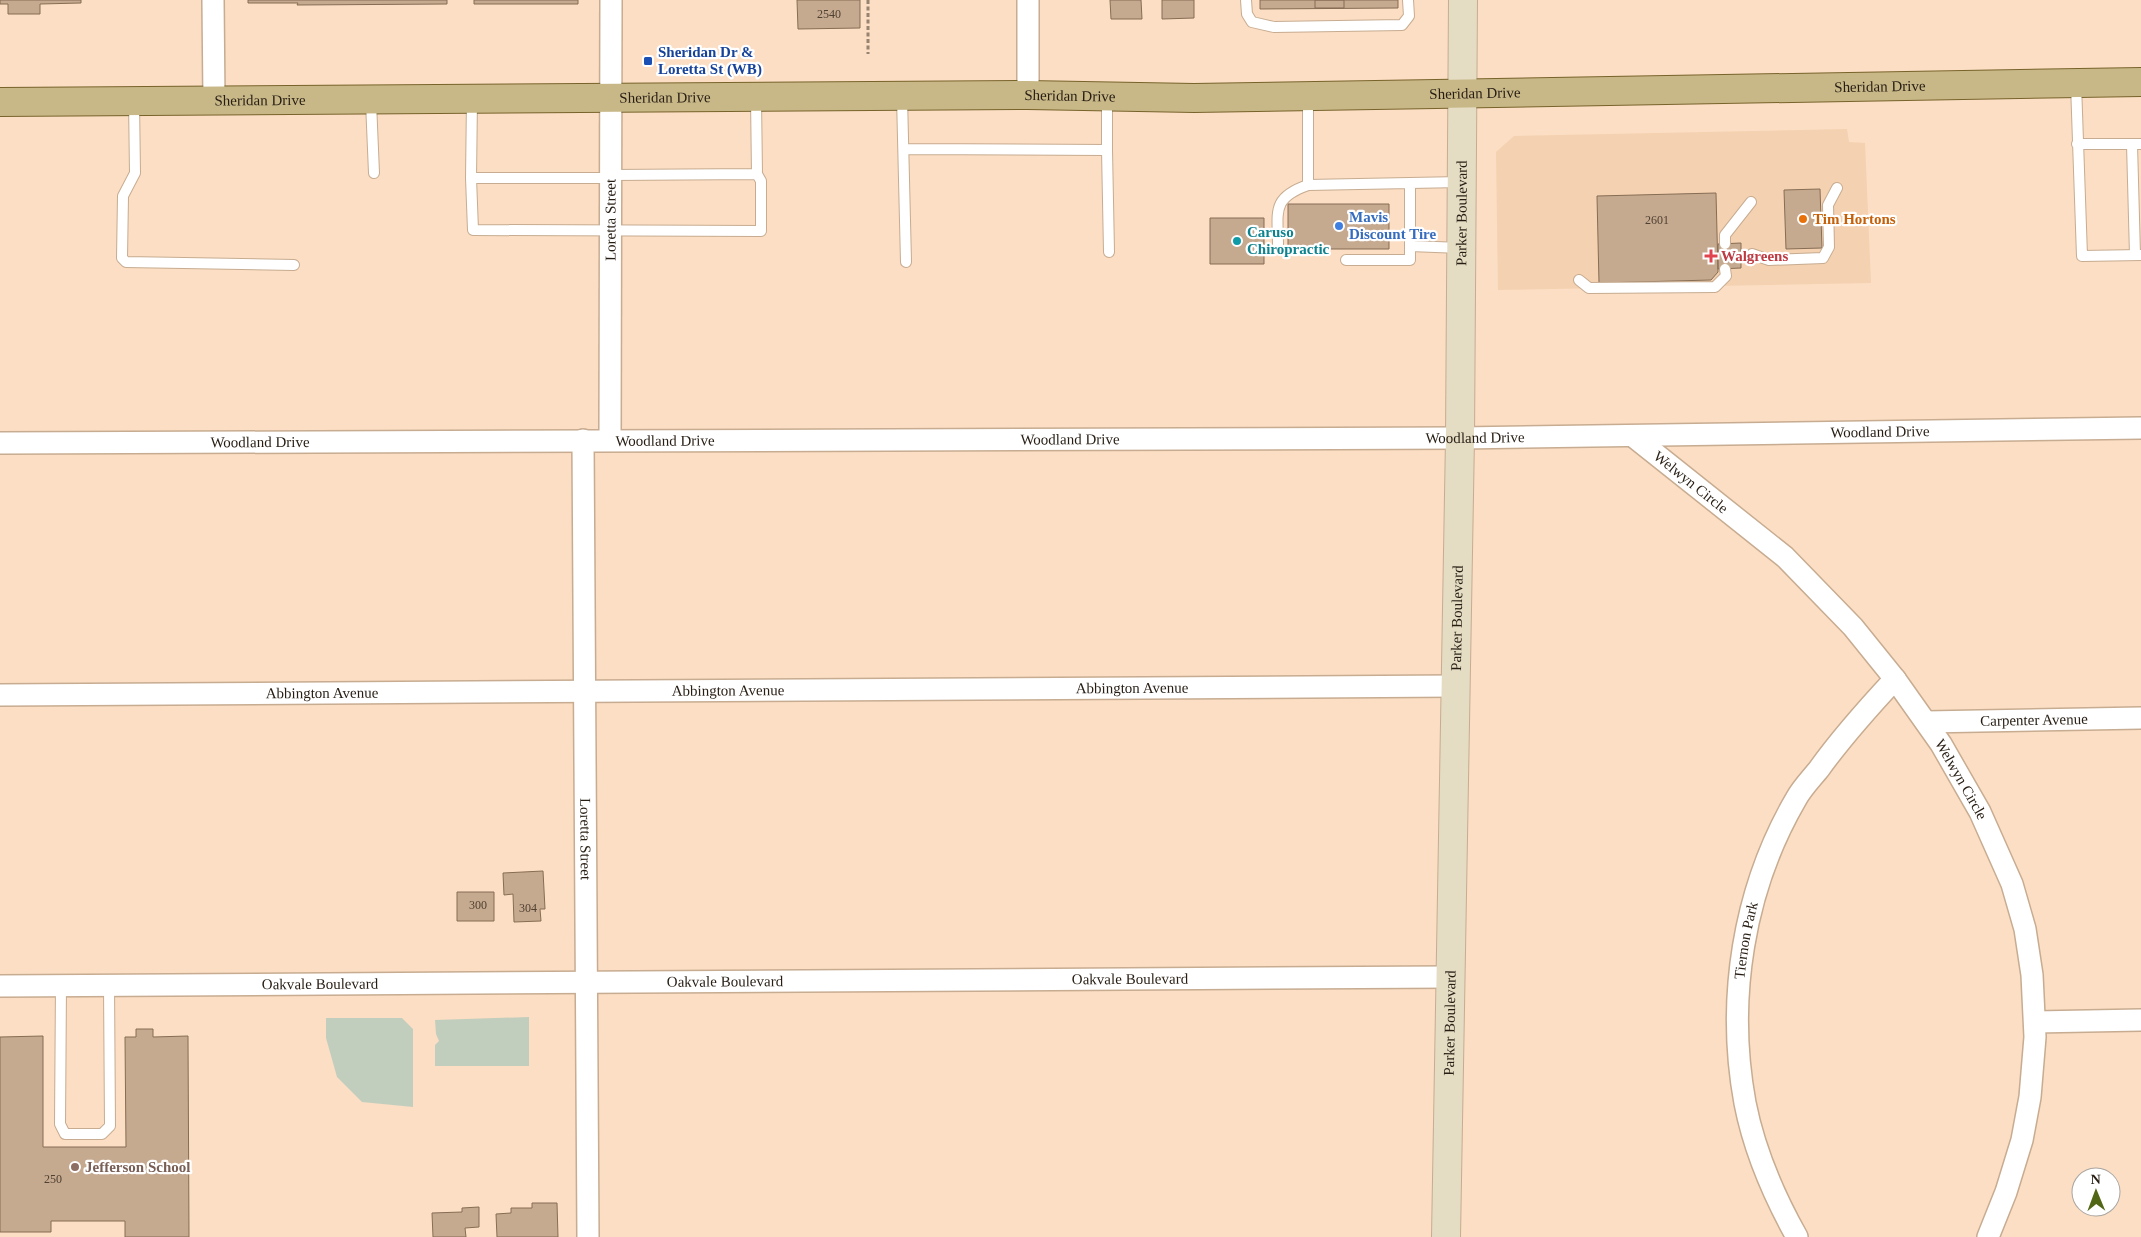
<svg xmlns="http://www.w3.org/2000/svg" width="2141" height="1237" font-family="Georgia,serif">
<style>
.built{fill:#f4d1b0}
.green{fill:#c2cebd}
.building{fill:#c6aa90;stroke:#866d54}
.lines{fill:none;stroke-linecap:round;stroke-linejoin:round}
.lane-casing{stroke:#c7ac91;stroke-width:12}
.street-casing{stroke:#c7ac91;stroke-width:24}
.secondary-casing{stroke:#c7ac91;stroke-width:30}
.primary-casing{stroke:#78632b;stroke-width:30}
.path{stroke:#978370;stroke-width:3;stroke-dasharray:4 2.5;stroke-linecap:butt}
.lane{stroke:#fff;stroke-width:10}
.street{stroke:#fff;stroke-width:21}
.secondary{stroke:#e4dcc3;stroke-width:28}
.primary{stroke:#c8b888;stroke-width:28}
.transit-dot{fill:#1a4fb4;stroke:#fff;stroke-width:2}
.food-dot{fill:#e8710a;stroke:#fff;stroke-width:2}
.shop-dot{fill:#3f7fe0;stroke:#fff;stroke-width:2}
.culture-dot{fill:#0f9aa8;stroke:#fff;stroke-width:2}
.health-dot{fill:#e0444e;stroke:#fff;stroke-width:2}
.education-dot{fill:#8d6e63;stroke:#fff;stroke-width:2}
.labels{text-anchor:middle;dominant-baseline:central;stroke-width:4.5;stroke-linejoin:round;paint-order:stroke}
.number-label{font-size:12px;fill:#4f4032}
.transit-label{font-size:15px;font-weight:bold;fill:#164399;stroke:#fff;text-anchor:start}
.street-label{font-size:15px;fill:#271d13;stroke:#fff}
.shop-label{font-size:15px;font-weight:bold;fill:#366cbe;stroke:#fff;text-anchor:start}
.food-label{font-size:15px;font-weight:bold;fill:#c56008;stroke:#fff;text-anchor:start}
.culture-label{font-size:15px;font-weight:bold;fill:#0d838f;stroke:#fff;text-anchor:start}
.health-label{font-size:15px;font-weight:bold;fill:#be3a42;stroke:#fff;text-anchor:start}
.education-label{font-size:15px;font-weight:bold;fill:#785e54;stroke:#fff;text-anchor:start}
</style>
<rect width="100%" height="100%" fill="#fbdec3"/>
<path class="built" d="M1847 129 1849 142 1865 143 1871 283 1498 290 1496 152 1514 136Z"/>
<path class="green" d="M529 1017V1066H435V1045L439 1041 436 1034 435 1020Z
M326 1018H402L413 1029V1107L362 1102 337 1077 326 1038Z"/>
<path class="building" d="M0 0H81V3L40 4V14H8V4H0Z
M248 0H447V4L297 5 298 3H248Z
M474 0H578V4H474Z
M797 0H860V28L798 29Z
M1110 0H1141L1142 19H1111Z
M1162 0H1194V18L1162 19Z
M1260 0H1398V8L1260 9Z
M1315 0H1344V8H1315Z
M1820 189 1822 248 1786 249 1784 190Z
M1716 193 1718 272 1711 280 1599 283 1597 196Z
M1288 204H1389V249H1288Z
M1210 218H1264V264H1210Z
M1741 243V268L1718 269V244Z
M543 871 545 909H540L541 921 514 922 513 894 504 895 503 873Z
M457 892H494V921H457Z
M136 1029H153V1037L188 1036 189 1237H125V1221H51V1232H0V1037L43 1036V1147H126L125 1037H136Z
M532 1203H557L558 1237H497L496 1214 511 1213V1208H532Z
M479 1207V1227L465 1228 466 1237H433L432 1213 462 1212V1208Z"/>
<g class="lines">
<defs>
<path id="lane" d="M1246 0 1247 14 1252 22 1274 27 1402 25 1409 16 1408 0
M2076 84 2082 256 2141 255
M902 97 906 262
M1308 97V185L1461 182
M1107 98V150
M472 99 471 178H611
M134 101 135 173 123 196 122 258 126 262 294 265
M371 102 374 173
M2077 144H2141
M2132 144 2135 255
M904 149 1107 150 1109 252
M611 175 757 174 756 99
M471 178 473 230 761 231V181L757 174
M1410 183V246L1461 248
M1725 244V235L1751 202
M1278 245C1278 212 1271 198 1308 185
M1752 254 1769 260 1823 258 1829 247 1828 205 1837 188
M1346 260H1410V246
M1579 280 1589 288 1715 287 1726 276 1725 269
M61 985 60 1124 65 1134H102L110 1126 109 985"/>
<g id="street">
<path d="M213 0 214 100"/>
<path d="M1028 0V95"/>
<path id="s1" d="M1633 436 1785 557 1853 627 1895 679 1941 744 1980 812 2012 884 2025 929 2032 975 2035 1037 2030 1097 2022 1140 2006 1192 1988 1237"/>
<path id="s2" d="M583 440 588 1237"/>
<path id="s3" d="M610 440 611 0"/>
<path id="s4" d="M0 443 1460 438 2141 428"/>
<path id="s5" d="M0 695 1456 686"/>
<path id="s6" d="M1926 722 2141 718"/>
<path id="s7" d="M0 986 1450 977"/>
<path d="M2035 1022 2141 1020"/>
<path id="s8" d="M1797 1237C1774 1196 1754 1149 1745 1103 1726 1000 1743 890 1796 799 1802 788 1811 779 1819 769 1842 737 1868 708 1895 679"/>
</g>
<g id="secondary">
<path id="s9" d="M1446 1237 1460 438 1463 0"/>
</g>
<g id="primary">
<path id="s10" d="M0 102 1028 95 1194 98 2141 82"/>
</g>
</defs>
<use href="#lane" class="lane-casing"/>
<use href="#street" class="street-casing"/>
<use href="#secondary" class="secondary-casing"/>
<use href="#primary" class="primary-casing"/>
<path class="path" d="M868 0V54"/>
<use href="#lane" class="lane"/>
<use href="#street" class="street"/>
<use href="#secondary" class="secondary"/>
<use href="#primary" class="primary"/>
</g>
<rect class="transit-dot" x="643" y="56" width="10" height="10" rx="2.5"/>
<circle class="food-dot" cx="1803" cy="219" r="5"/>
<circle class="shop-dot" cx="1339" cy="226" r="5"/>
<circle class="culture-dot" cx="1237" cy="241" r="5"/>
<path class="health-dot" d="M1708.5 248.5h5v5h5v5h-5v5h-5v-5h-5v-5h5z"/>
<circle class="education-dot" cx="75" cy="1167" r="5"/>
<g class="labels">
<g class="number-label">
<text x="829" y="14">2540</text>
<text x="1657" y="220">2601</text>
<text x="478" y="905">300</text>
<text x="528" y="908">304</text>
<text x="53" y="1179">250</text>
</g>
<g class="transit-label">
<text x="658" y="52">Sheridan Dr &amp;<tspan x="658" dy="17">Loretta St (WB)</tspan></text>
</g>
<g class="street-label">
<text stroke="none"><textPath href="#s10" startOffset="1880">Sheridan Drive</textPath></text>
<text stroke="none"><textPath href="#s10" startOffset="1475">Sheridan Drive</textPath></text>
<text stroke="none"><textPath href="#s10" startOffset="1070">Sheridan Drive</textPath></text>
<text stroke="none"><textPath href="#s10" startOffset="665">Sheridan Drive</textPath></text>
<text stroke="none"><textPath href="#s10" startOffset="260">Sheridan Drive</textPath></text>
<text stroke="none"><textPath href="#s9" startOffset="1024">Parker Boulevard</textPath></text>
<text stroke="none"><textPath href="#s3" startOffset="220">Loretta Street</textPath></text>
<text stroke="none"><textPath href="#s4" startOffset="1880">Woodland Drive</textPath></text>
<text stroke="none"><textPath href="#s4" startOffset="1475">Woodland Drive</textPath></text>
<text stroke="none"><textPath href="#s4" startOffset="1070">Woodland Drive</textPath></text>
<text stroke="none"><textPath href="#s4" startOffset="665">Woodland Drive</textPath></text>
<text stroke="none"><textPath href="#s4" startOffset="260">Woodland Drive</textPath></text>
<text stroke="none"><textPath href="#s1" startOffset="74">Welwyn Circle</textPath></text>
<text stroke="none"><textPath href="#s9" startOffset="619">Parker Boulevard</textPath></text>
<text stroke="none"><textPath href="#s5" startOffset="1132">Abbington Avenue</textPath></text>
<text stroke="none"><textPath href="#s5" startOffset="728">Abbington Avenue</textPath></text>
<text stroke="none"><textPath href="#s5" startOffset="322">Abbington Avenue</textPath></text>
<text stroke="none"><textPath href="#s6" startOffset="108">Carpenter Avenue</textPath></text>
<text stroke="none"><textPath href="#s1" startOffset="479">Welwyn Circle</textPath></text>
<text stroke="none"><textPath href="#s2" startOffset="399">Loretta Street</textPath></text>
<text stroke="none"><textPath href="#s8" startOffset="308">Tiernon Park</textPath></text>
<text stroke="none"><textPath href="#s7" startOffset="1130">Oakvale Boulevard</textPath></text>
<text stroke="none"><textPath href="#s7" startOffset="725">Oakvale Boulevard</textPath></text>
<text stroke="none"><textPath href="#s7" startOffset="320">Oakvale Boulevard</textPath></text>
<text stroke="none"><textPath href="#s9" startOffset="214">Parker Boulevard</textPath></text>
</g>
<g class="shop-label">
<text x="1349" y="217">Mavis<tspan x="1349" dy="17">Discount Tire</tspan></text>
</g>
<g class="food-label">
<text x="1813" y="219">Tim Hortons</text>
</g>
<g class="culture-label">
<text x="1247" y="232">Caruso<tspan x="1247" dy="17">Chiropractic</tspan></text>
</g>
<g class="health-label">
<text x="1721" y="256">Walgreens</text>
</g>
<g class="education-label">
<text x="85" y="1167">Jefferson School</text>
</g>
</g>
<g transform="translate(2096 1192) rotate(359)"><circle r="24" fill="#ffffff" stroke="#a9a5a1"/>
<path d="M0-4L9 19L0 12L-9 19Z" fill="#526715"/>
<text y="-8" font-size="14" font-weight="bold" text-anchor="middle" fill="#271d13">N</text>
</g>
</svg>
